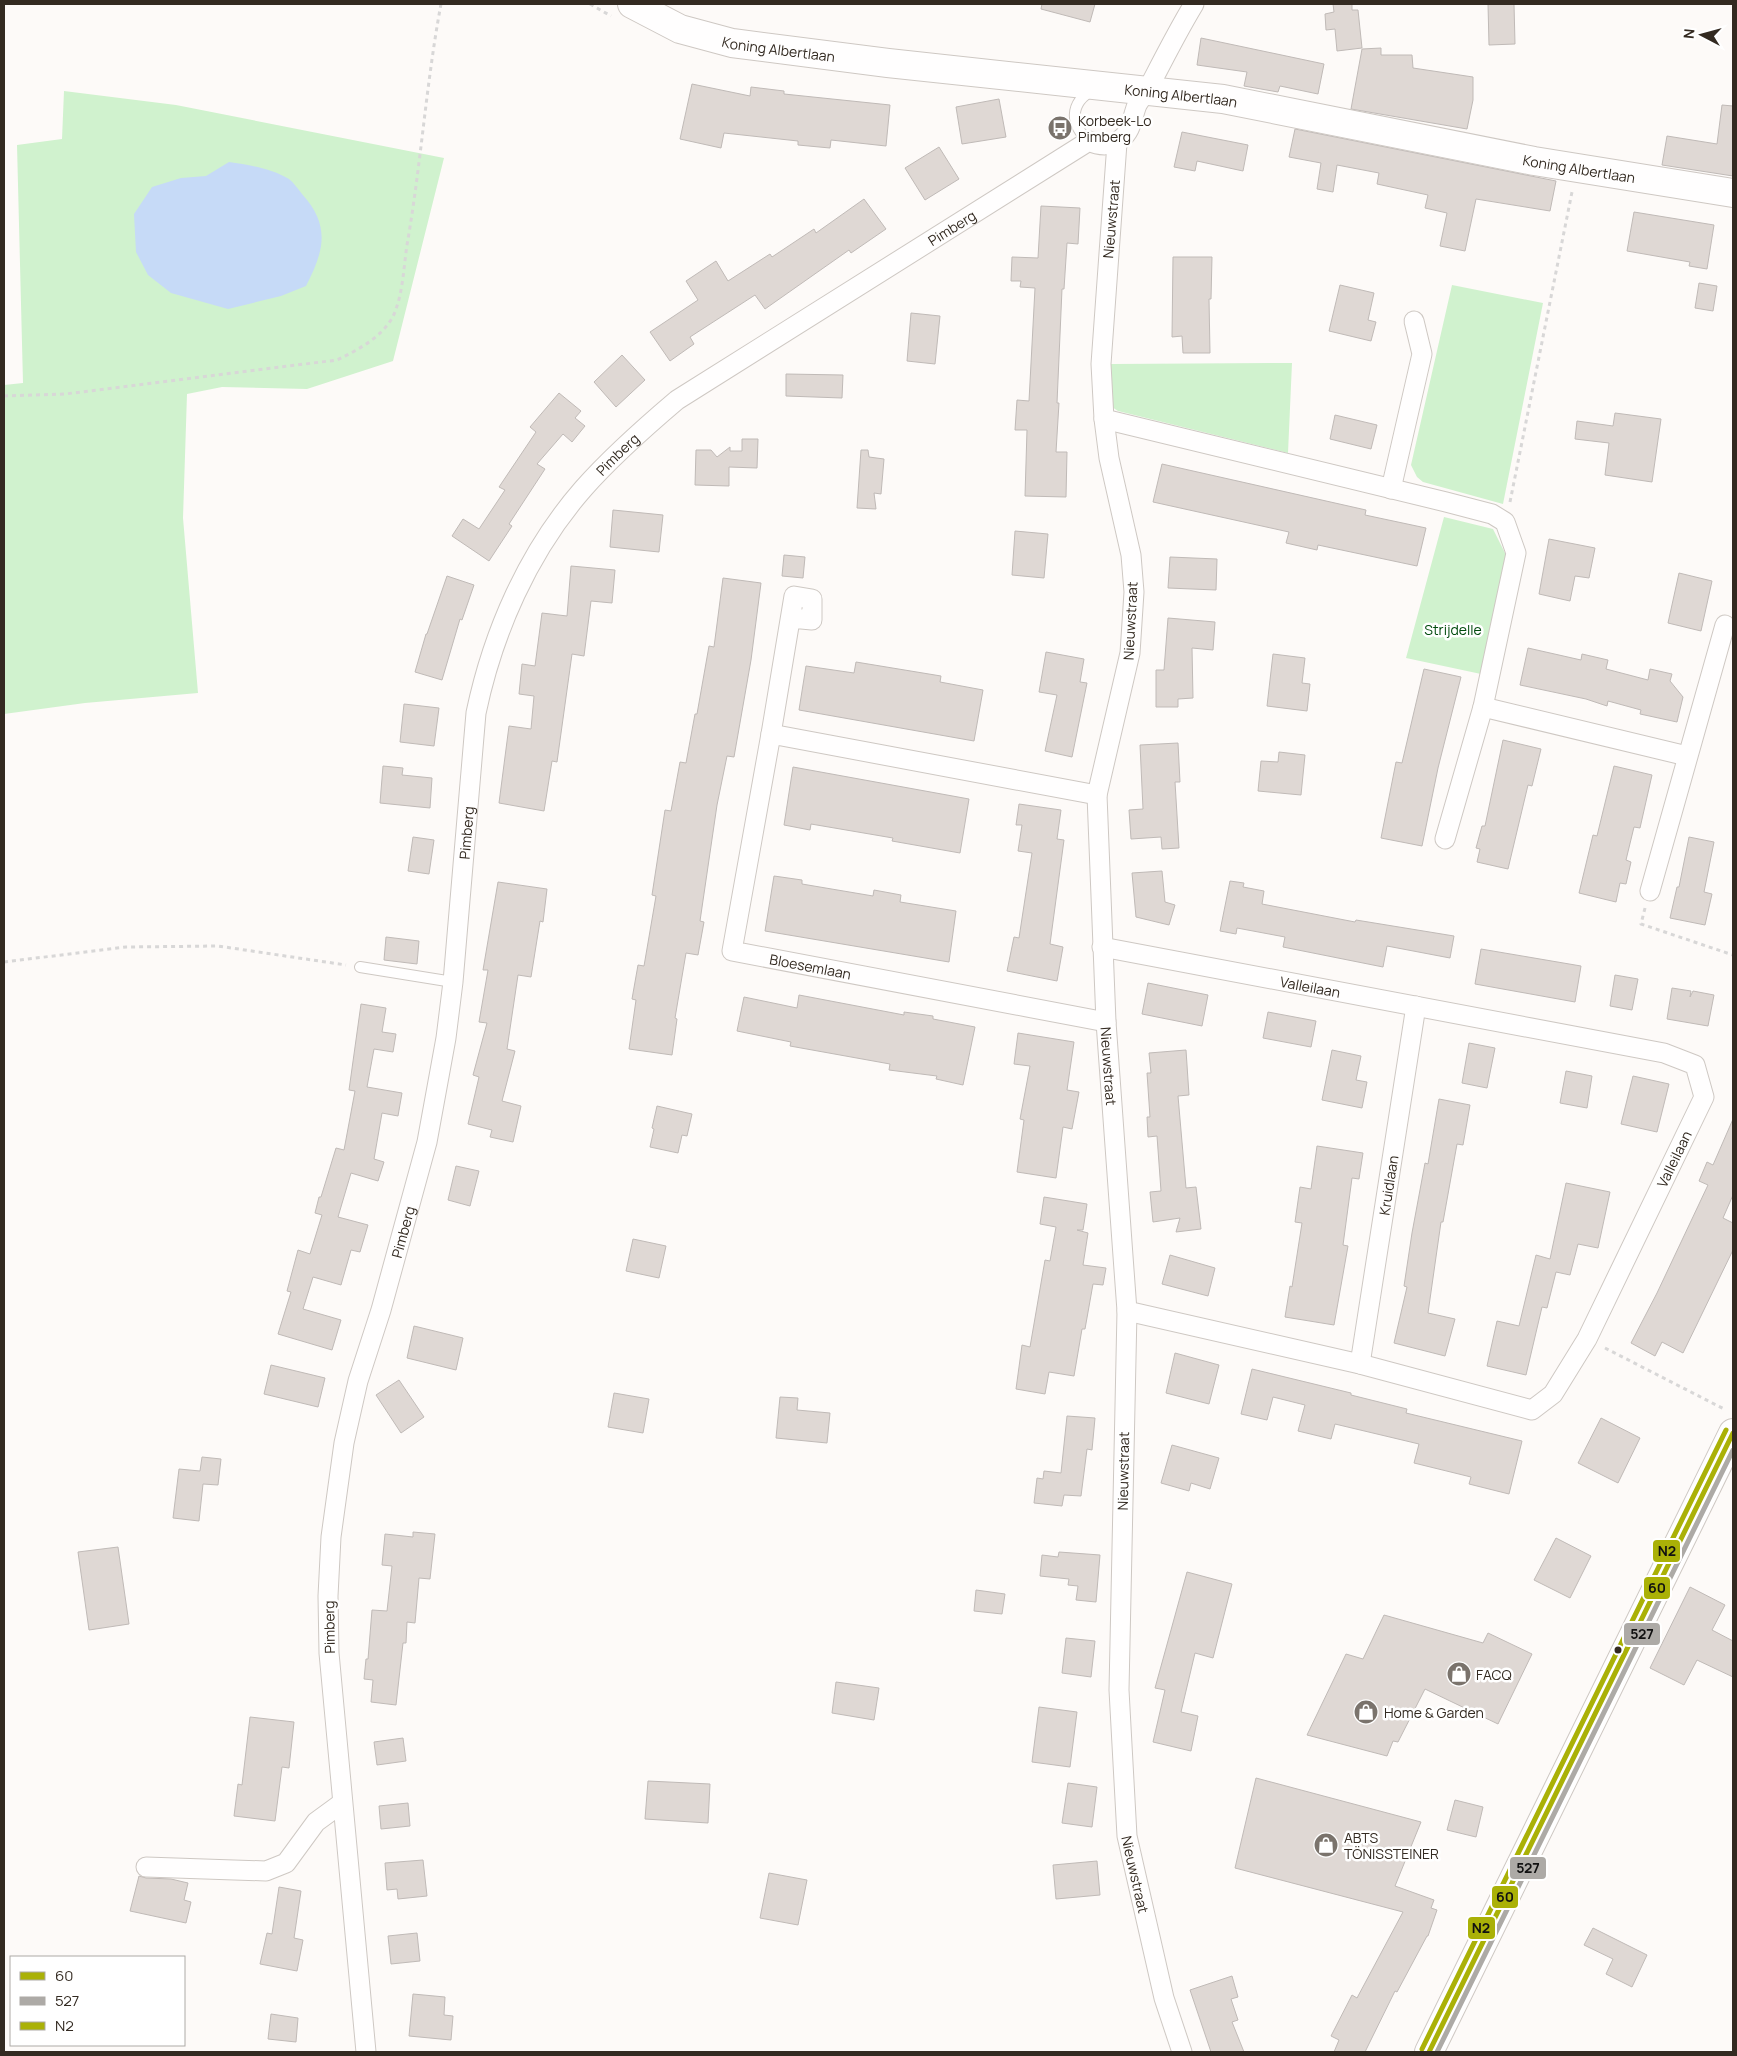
<svg xmlns="http://www.w3.org/2000/svg" width="1737" height="2056" font-family="Manrope,sans-serif">
<style>
.green{fill:#d0f2ce}
.water{fill:#c6daf7}
.building{fill:#dfd8d4;stroke:#c0bab7}
.lines{fill:none;stroke-linecap:round;stroke-linejoin:round}
.lane-casing{stroke:#cec8c3;stroke-width:12}
.street-casing{stroke:#cec8c3;stroke-width:21}
.secondary-casing{stroke:#cec8c3;stroke-width:30}
.primary-casing{stroke:#cec8c3;stroke-width:30}
.path{stroke:#d8d7d7;stroke-width:3;stroke-dasharray:4 4;stroke-linecap:butt}
.lane{stroke:#fffefe;stroke-width:10}
.street{stroke:#fffefe;stroke-width:19}
.secondary{stroke:#fffefe;stroke-width:28}
.primary{stroke:#fffefe;stroke-width:28}
.bus-1-casing{stroke:#fff;stroke-width:9}
.bus-2-casing{stroke:#fff;stroke-width:9}
.bus-3-casing{stroke:#fff;stroke-width:9}
.bus-1{stroke:#aab107;stroke-width:5}
.bus-2{stroke:#adaaa6;stroke-width:5}
.bus-3{stroke:#aab107;stroke-width:5}
.bus-dot{fill:#332a21;stroke:#fff;stroke-width:2}
.labels{text-anchor:middle;dominant-baseline:central;stroke-width:5;stroke-linejoin:round;paint-order:stroke}
.street-label{font-size:14px;fill:#332a21;stroke:#fff}
.poi-label{font-size:14px;fill:#332a21;stroke:#fff;text-anchor:start}
.park-label{font-size:14px;fill:#004a0d;stroke:#fff}
.line-badge{stroke:#fff;stroke-width:2}
.pale-badge-label{font-size:14px;text-anchor:middle;font-weight:bold;fill:#111}
</style>
<rect width="100%" height="100%" fill="#fdfaf8"/>
<path class="green" d="M64 91 176 105 444 158 393 361 307 389 222 387 187 394 183 518 198 693 85 703 4 714V385L23 383 17 145 62 139Z
M1452 285 1543 303 1503 504 1423 482 1417 477 1411 465Z
M1292 363 1288 453 1118 411 1112 407 1111 364Z
M1444 517 1493 529 1506 555 1481 674 1406 658Z"/>
<path class="water" d="M229 162C249 165 271 168 289 179 294 183 298 189 302 194 331 226 324 251 306 286L281 296 228 309 171 293 148 275 136 252 134 214 152 187 181 178 206 176Z"/>
<path class="building" d="M1042 4H1095L1090 22 1041 9Z
M1333 4H1352V10H1358L1362 48 1337 51 1335 29 1326 30 1325 14 1334 12Z
M1488 4H1514L1515 44 1489 45Z
M1201 38 1324 64 1318 94 1280 86 1278 92 1244 86 1247 72 1197 65Z
M1381 48V55H1412L1413 68 1473 77V100L1467 129 1351 109 1362 49Z
M692 84 750 96 751 87 784 91V94L890 105 886 146 831 140 830 148 798 145V141L724 133 721 148 680 139Z
M999 99 1006 137 962 144 956 107Z
M1722 105 1733 106V176L1662 165 1667 136 1717 144Z
M1295 129 1556 181 1550 211 1476 199 1465 251 1440 246 1447 213 1425 208 1428 195 1377 184 1379 173 1337 165 1333 192 1317 189 1321 163 1289 157Z
M1182 132 1248 145 1243 171 1197 161 1195 171 1174 167Z
M939 147 959 179 925 200 905 168Z
M864 199 886 229 851 253 849 250 765 309 755 295 690 337 694 344 670 361 650 332 698 300 686 281 716 261 728 281 770 254 772 257 814 229 816 233Z
M1041 206 1080 208 1078 244 1067 243 1064 289H1062L1057 403H1059L1056 452H1067L1066 497 1025 496 1027 430H1015L1017 400 1029 401 1035 288 1020 287 1021 281H1011L1012 257 1038 258Z
M1634 212 1714 225 1707 269 1689 266 1690 262 1627 251Z
M1173 257H1212L1211 299H1209L1210 353H1183L1182 336 1172 337Z
M1699 283 1717 286 1713 311 1695 308Z
M1340 285 1374 293 1368 320 1376 322 1371 341 1329 331Z
M911 313 940 316 935 364 907 361Z
M622 355 645 380 616 407 594 382Z
M786 374 843 375 842 398 786 396Z
M559 393 581 411 575 418 585 426 572 442 563 434 537 464 545 469 509 524 512 526 489 561 452 536 463 519 479 529 505 490 499 487 536 432 530 427Z
M1615 413 1661 419 1652 482 1605 475 1609 443 1575 439 1577 421 1613 426Z
M1335 415 1377 425 1371 449 1330 439Z
M742 439H758L757 468 729 467V486L695 485 696 450H711L717 457 730 447V451H742Z
M861 450H868L869 457 884 459 881 494 874 493 876 509 857 508Z
M1162 464 1366 510 1365 515 1426 528 1417 566 1318 545 1317 550 1286 543 1289 532 1153 502Z
M613 510 663 515 659 552 610 547Z
M1015 531 1048 534 1044 578 1012 575Z
M1549 539 1595 548 1589 578 1575 576 1570 601 1539 594Z
M784 555 805 557 803 578 782 576Z
M1170 557 1217 559 1216 590 1168 588Z
M571 566 615 570 612 603 591 601 584 656 572 654 557 762 552 761 544 811 499 803 509 726 531 729 534 696 519 694 522 664 535 666 542 613 567 616Z
M1679 573 1712 581 1701 631 1668 623Z
M447 576 474 585 462 620 460 619 442 680 415 672 426 634H427Z
M723 578 761 583 751 660 734 757 727 756 717 805 700 921 704 922 698 955 686 953 675 1018 677 1019 672 1055 629 1049 636 1000 632 999 638 965 644 966 656 896 652 895 665 810 671 811 680 762 686 763 695 714H697L709 646 714 647Z
M1168 618 1215 622 1213 650 1192 648 1193 698 1178 699V707H1156V670H1164Z
M1528 648 1581 660 1582 654 1608 660 1606 669 1648 680 1650 669 1672 674 1670 681 1683 697 1677 722 1640 714 1641 710 1608 701 1607 706 1586 699 1520 685Z
M1046 652 1084 659 1080 682 1087 683 1072 757 1045 751 1057 695 1039 692Z
M1273 654 1305 658 1302 683 1310 684 1307 711 1267 706Z
M856 662 941 676 940 682 983 690 974 741 799 710 806 666 854 673Z
M1424 669 1461 677 1438 768 1422 846 1381 838 1396 762 1402 763Z
M404 704 439 708 434 746 400 742Z
M1503 740 1541 749 1532 786 1528 785 1508 869 1477 862 1480 849 1476 848 1482 826H1485Z
M1178 743 1180 782H1175L1179 848 1162 849 1161 837 1131 839 1129 810 1143 809 1140 745Z
M1279 752 1305 755 1301 795 1258 791 1261 761 1278 762Z
M383 766 403 768 402 775 432 778 430 808 380 803Z
M1614 766 1652 775 1640 828 1634 827 1626 860 1631 862 1626 884 1620 883 1616 902 1579 893 1593 835 1597 836Z
M793 767 969 799 960 853 892 841 893 838 811 824 810 830 784 825Z
M1019 804 1061 810 1057 839 1064 840 1050 944 1063 947 1057 981 1007 971 1014 937 1019 938 1032 853 1018 851 1022 825H1016Z
M413 837 434 840 429 874 408 871Z
M1689 837 1714 842 1704 892 1712 894 1705 925 1670 918 1677 887H1679Z
M1162 871 1165 902 1175 905 1169 925 1136 917 1132 873Z
M774 876 802 880V884L873 896 874 890 901 895 900 902 956 911 949 962 765 931Z
M1230 881 1244 883 1243 887 1264 891 1262 904 1355 922 1356 920 1454 936 1450 958 1387 946 1383 967 1283 947 1285 937 1237 928 1236 934 1220 931Z
M498 882 547 889 543 922 540 921 531 977 518 975 507 1049 515 1051 502 1101 521 1106 513 1142 490 1137 492 1130 468 1124 479 1077 473 1075 487 1023 479 1022 488 970H483Z
M386 937 419 941 417 964 384 960Z
M1481 949 1581 966 1575 1002 1475 984Z
M1615 975 1638 979 1632 1010 1610 1006Z
M1148 983 1208 995 1202 1026 1142 1014Z
M1672 988 1691 991 1690 997 1693 991 1714 995 1708 1026 1667 1019Z
M799 995 904 1015V1012L933 1016V1019L975 1027 963 1085 936 1079 937 1076 889 1070 890 1064 790 1046 791 1042 737 1031 744 997 797 1008Z
M361 1004 386 1008 382 1032 396 1034 393 1052 374 1049 367 1087 402 1093 398 1116 382 1113 374 1159 384 1162 378 1181 351 1173 338 1217 368 1225 360 1252 351 1250 341 1285 313 1277 303 1309 341 1320 332 1350 278 1334 291 1292 287 1291 298 1250 310 1254 322 1215 315 1213 319 1197H321L336 1148 344 1150 355 1091 349 1090Z
M1268 1012 1316 1021 1311 1047 1263 1038Z
M1018 1033 1074 1042 1067 1090 1079 1092 1072 1129 1063 1127 1056 1178 1017 1172 1024 1120 1020 1119 1030 1066 1014 1064Z
M1469 1043 1495 1048 1487 1088 1462 1083Z
M1186 1050 1189 1095 1178 1096 1186 1188 1196 1187 1201 1229 1176 1232 1180 1218 1153 1222 1150 1192 1161 1191 1157 1136 1148 1137 1147 1117H1150L1147 1073H1151L1149 1053Z
M1332 1050 1361 1056 1356 1080 1367 1082 1362 1108 1322 1100Z
M1566 1071 1592 1076 1587 1108 1560 1103Z
M1633 1076 1669 1084 1657 1132 1621 1124Z
M1439 1099 1470 1105 1463 1145 1457 1144 1443 1222H1441L1428 1313 1455 1319 1445 1356 1394 1343 1407 1287 1404 1286 1412 1233 1425 1163 1428 1164Z
M657 1106 692 1114 687 1136 682 1135 678 1153 650 1147 654 1129 652 1128Z
M1733 1119V1195L1723 1218 1733 1223V1250L1683 1353 1662 1342 1655 1356 1631 1343 1657 1293 1708 1185 1699 1181 1707 1162 1713 1165Z
M1317 1146 1363 1153 1359 1179 1352 1178 1343 1245 1348 1246 1334 1325 1285 1317 1290 1286 1292 1287 1302 1223 1295 1222 1300 1187 1311 1189Z
M456 1166 479 1171 470 1206 448 1200Z
M1566 1183 1610 1192 1598 1248 1578 1244 1570 1275 1556 1272 1547 1308 1542 1307 1526 1375 1487 1366 1497 1321 1519 1326 1536 1255 1550 1259Z
M1044 1197 1087 1204 1083 1230H1077L1088 1233 1083 1265 1106 1268 1103 1285 1093 1284 1085 1329H1082L1074 1376 1049 1372 1045 1394 1016 1389 1022 1345 1030 1347 1045 1260 1050 1261 1056 1227 1040 1224Z
M633 1239 666 1246 659 1278 626 1271Z
M1170 1255 1215 1268 1208 1296 1162 1284Z
M414 1326 463 1338 456 1370 407 1358Z
M1175 1353 1219 1365 1209 1404 1166 1393Z
M271 1365 325 1378 318 1407 264 1394Z
M1252 1369 1351 1393V1395L1407 1409 1406 1413 1522 1441 1509 1494 1469 1484 1471 1477 1414 1463 1419 1444 1335 1424 1331 1439 1298 1431 1305 1405 1273 1397 1267 1420 1241 1414Z
M399 1380 424 1417 401 1433 376 1395Z
M614 1393 649 1399 643 1433 608 1427Z
M780 1397 798 1398 797 1410 830 1413 827 1443 776 1438Z
M1067 1416 1095 1418 1092 1450 1087 1449 1081 1496 1064 1495 1062 1506 1034 1503 1037 1478 1043 1479 1044 1471 1061 1473Z
M1601 1418 1640 1438 1618 1483 1578 1463Z
M1172 1445 1219 1458 1210 1489 1191 1483 1189 1491 1161 1483Z
M202 1457 221 1459 218 1485 203 1484 199 1521 173 1518 179 1469 200 1471Z
M413 1532 435 1534 430 1579 419 1578 415 1623 407 1622 406 1643H403L396 1705 371 1702 373 1680 364 1679 366 1659H368L372 1610 387 1611 392 1566 382 1565 385 1534 413 1537Z
M1556 1538 1591 1556 1570 1598 1534 1580Z
M118 1547 129 1624 89 1630 78 1552Z
M1059 1552 1100 1555 1096 1602 1076 1600 1078 1586 1068 1585 1069 1579 1040 1576 1042 1555 1058 1557Z
M1187 1572 1232 1584 1213 1658 1195 1653 1181 1712 1198 1716 1191 1751 1153 1742 1165 1690 1155 1688Z
M1690 1587 1725 1605 1712 1630 1733 1641V1677L1697 1660 1684 1685 1650 1668Z
M976 1590 1005 1594 1002 1614 974 1611Z
M1384 1615 1483 1643 1488 1633 1532 1654 1498 1724 1425 1689 1398 1742 1393 1741 1387 1756 1307 1735 1346 1654 1363 1659Z
M1066 1638 1095 1641 1091 1677 1062 1673Z
M836 1682 879 1688 874 1720 832 1713Z
M1039 1707 1077 1712 1070 1767 1032 1762Z
M250 1717 294 1722 289 1768 282 1767 275 1821 234 1816 238 1784 242 1785Z
M403 1738 406 1761 377 1765 374 1742Z
M1256 1778 1421 1822 1395 1886 1434 1900 1431 1908 1437 1910 1428 1936H1427L1397 1992 1395 1991 1365 2052H1334L1339 2040 1331 2036 1352 1995 1357 1998 1403 1912 1235 1868Z
M648 1781 710 1784 708 1823 645 1819Z
M1068 1783 1097 1787 1092 1827 1062 1823Z
M1455 1800 1483 1807 1476 1837 1447 1830Z
M408 1803 410 1826 381 1829 379 1806Z
M423 1860 427 1896 398 1899 397 1889 387 1890 385 1863Z
M1097 1861 1100 1895 1056 1899 1053 1865Z
M769 1873 807 1880 798 1925 760 1918Z
M139 1876 146 1878 171 1879 188 1883 184 1900 191 1902 186 1923 130 1911Z
M279 1887 301 1891 294 1938 303 1940 297 1971 260 1964 267 1933 272 1934Z
M1593 1928 1647 1955 1632 1987 1606 1974 1613 1959 1584 1945Z
M417 1933 420 1961 391 1964 388 1936Z
M1232 1976 1238 1997 1231 1999 1238 2020 1232 2022 1244 2052H1211L1190 1990Z
M413 1994 445 1997 444 2015 453 2016 451 2040 409 2036Z
M271 2014 298 2018 296 2042 268 2039Z"/>
<g class="lines">
<defs>
<path id="lane" d="M1089 141C1070 125 1069 103 1093 90
M360 967 453 982"/>
<g id="street">
<path id="s1" d="M1117 143 1101 364 1104 419 1109 458 1131 555 1134 592 1130 653 1097 795 1106 1022 1127 1311 1119 1690 1127 1836 1164 1998 1182 2052"/>
<path d="M1104 419 1446 502 1492 514 1505 522 1516 553 1483 707 1445 839"/>
<path d="M1391 489 1422 354 1414 321"/>
<path d="M1483 707 1687 756"/>
<path d="M771 734 794 596 812 599V620L791 618"/>
<path id="s2" d="M1097 795 771 734 732 951 1106 1022"/>
<path d="M1650 891 1725 625"/>
<path id="s3" d="M1102 947 1664 1053 1695 1065 1704 1097 1587 1339 1553 1394 1532 1410 1360 1364 1127 1311"/>
<path id="s4" d="M1360 1364 1416 1006"/>
<path d="M146 1867 266 1871 286 1863 316 1822 342 1803"/>
<path id="s5" d="M366 2052 329 1653 328 1596 331 1537 344 1443 358 1381 381 1310 427 1142 446 1038 453 982 476 713C493 632 528 552 583 489 612 456 644 428 677 400L1089 141C1099 146 1112 147 1121 139 1132 131 1132 117 1137 105 1140 99 1145 94 1148 89 1163 60 1177 32 1194 4"/>
</g>
<g id="secondary">
<path id="s6" d="M632 4 680 29 732 43 888 63 1223 99 1534 161 1733 193"/>
</g>
<path id="primary" d="M1429 2052 1733 1433"/>
</defs>
<use href="#lane" class="lane-casing"/>
<use href="#street" class="street-casing"/>
<use href="#secondary" class="secondary-casing"/>
<use href="#primary" class="primary-casing"/>
<path class="path" d="M590 4 611 16
M4 396 65 394 337 360C360 349 388 334 396 309 403 290 404 265 407 245 421 165 426 84 441 4
M1510 502 1572 192
M1645 908 1641 924 1733 955
M4 962 126 947 218 946 346 965
M1605 1348 1726 1410"/>
<use href="#lane" class="lane"/>
<use href="#street" class="street"/>
<use href="#secondary" class="secondary"/>
<use href="#primary" class="primary"/>
<defs>
<path id="bus-1" d="M1429 2052 1733 1433"/>
<path id="bus-2" d="M1437 2052 1733 1450"/>
<path id="bus-3" d="M1422 2049 1726 1430"/>
</defs>
<use href="#bus-1" class="bus-1-casing"/>
<use href="#bus-2" class="bus-2-casing"/>
<use href="#bus-3" class="bus-3-casing"/>
<use href="#bus-1" class="bus-1"/>
<use href="#bus-2" class="bus-2"/>
<use href="#bus-3" class="bus-3"/>
</g>
<defs>
<symbol id="bus-disc" viewBox="-11 -11 22 22"><circle r="9.5" fill="#7a736c" stroke="#fff"/><path d="M-5-6H5V4H4V6H2V4H-2V6H-4V4H-5ZM-3.5-4V0h7V-4ZM-3.5 1.2v1.5H-2V1.2ZM2 1.2v1.5H3.5V1.2Z" fill="#fff"/></symbol>
<symbol id="shop-disc" viewBox="-11 -11 22 22"><circle r="9.5" fill="#7a736c" stroke="#fff"/><path d="M-5-2.5h2.3a2.7 3.5 0 0 1 5.4 0H5L5.5 6h-11ZM-1.5-2.5h3a1.5 2.3 0 0 0-3 0Z" fill="#fff"/></symbol>
</defs>
<g fill-rule="evenodd">
<use href="#bus-disc" x="1046" y="114" width="28" height="28"/>
<use href="#shop-disc" x="1445" y="1660" width="28" height="28"/>
<use href="#shop-disc" x="1352" y="1698" width="28" height="28"/>
<use href="#shop-disc" x="1312" y="1831" width="28" height="28"/>
</g>
<circle class="bus-dot" cx="1618" cy="1650" r="4.5"/>
<g class="labels">
<g class="street-label">
<text stroke="none"><textPath href="#s6" startOffset="155">Koning Albertlaan</textPath></text>
<text stroke="none"><textPath href="#s6" startOffset="560">Koning Albertlaan</textPath></text>
<text stroke="none"><textPath href="#s6" startOffset="965">Koning Albertlaan</textPath></text>
<text transform="translate(1111 219) rotate(-85)">Nieuwstraat</text>
<text stroke="none"><textPath href="#s5" startOffset="2061">Pimberg</textPath></text>
<text stroke="none"><textPath href="#s5" startOffset="1656">Pimberg</textPath></text>
<text transform="translate(1130 621) rotate(-87)">Nieuwstraat</text>
<text stroke="none"><textPath href="#s5" startOffset="1236">Pimberg</textPath></text>
<text stroke="none"><textPath href="#s2" startOffset="632">Bloesemlaan</textPath></text>
<text stroke="none"><textPath href="#s3" startOffset="212">Valleilaan</textPath></text>
<text stroke="none"><textPath href="#s1" startOffset="931">Nieuwstraat</textPath></text>
<text transform="translate(1674 1159) rotate(-64)">Valleilaan</text>
<text stroke="none"><textPath href="#s4" startOffset="181">Kruidlaan</textPath></text>
<text stroke="none"><textPath href="#s5" startOffset="831">Pimberg</textPath></text>
<text transform="translate(1123 1471) rotate(-89)">Nieuwstraat</text>
<text transform="translate(329 1627) rotate(-91)">Pimberg</text>
<text stroke="none"><textPath href="#s1" startOffset="1741">Nieuwstraat</textPath></text>
</g>
<g class="poi-label">
<text x="1078" y="120">Korbeek-Lo<tspan x="1078" dy="16">Pimberg</tspan></text>
<text x="1476" y="1674">FACQ</text>
<text x="1384" y="1712">Home &amp; Garden</text>
<text x="1344" y="1837">ABTS<tspan x="1344" dy="16">TÖNISSTEINER</tspan></text>
</g>
<g class="park-label">
<text x="1453" y="629">Strijdelle</text>
</g>
</g>
<g class="line-badge">
<rect x="1652" y="1539" width="29" height="24" rx="5" fill="#aab107"/>
<rect x="1643" y="1576" width="28" height="24" rx="5" fill="#aab107"/>
<rect x="1623" y="1622" width="38" height="24" rx="5" fill="#adaaa6"/>
<rect x="1509" y="1856" width="38" height="24" rx="5" fill="#adaaa6"/>
<rect x="1491" y="1885" width="28" height="24" rx="5" fill="#aab107"/>
<rect x="1467" y="1916" width="29" height="24" rx="5" fill="#aab107"/>
</g>
<g class="pale-badge-label">
<text x="1667" y="1556">N2</text>
<text x="1657" y="1593">60</text>
<text x="1642" y="1639">527</text>
<text x="1528" y="1873">527</text>
<text x="1505" y="1902">60</text>
<text x="1481" y="1933">N2</text>
</g>
<rect width="1737" height="2056" fill="none" stroke="#332a21" stroke-width="10"/>
<rect x="10" y="1956" width="175" height="90" fill="#ffffff" stroke="#adaaa6"/>
<rect x="20" y="1972" width="25" height="8" fill="#aab107" stroke="#adaaa6"/>
<text x="55" y="1981" font-size="15" fill="#332a21">60</text>
<rect x="20" y="1997" width="25" height="8" fill="#adaaa6" stroke="#adaaa6"/>
<text x="55" y="2006" font-size="15" fill="#332a21">527</text>
<rect x="20" y="2022" width="25" height="8" fill="#aab107" stroke="#adaaa6"/>
<text x="55" y="2031" font-size="15" fill="#332a21">N2</text>
<g transform="translate(1702 35) rotate(276)" stroke="#ffffff" stroke-width="4" paint-order="stroke">
<path d="M0-4L9 19L0 12L-9 19Z" fill="#332a21"/>
<text y="-8" font-size="14" font-weight="bold" text-anchor="middle" fill="#332a21">N</text>
</g>
</svg>
